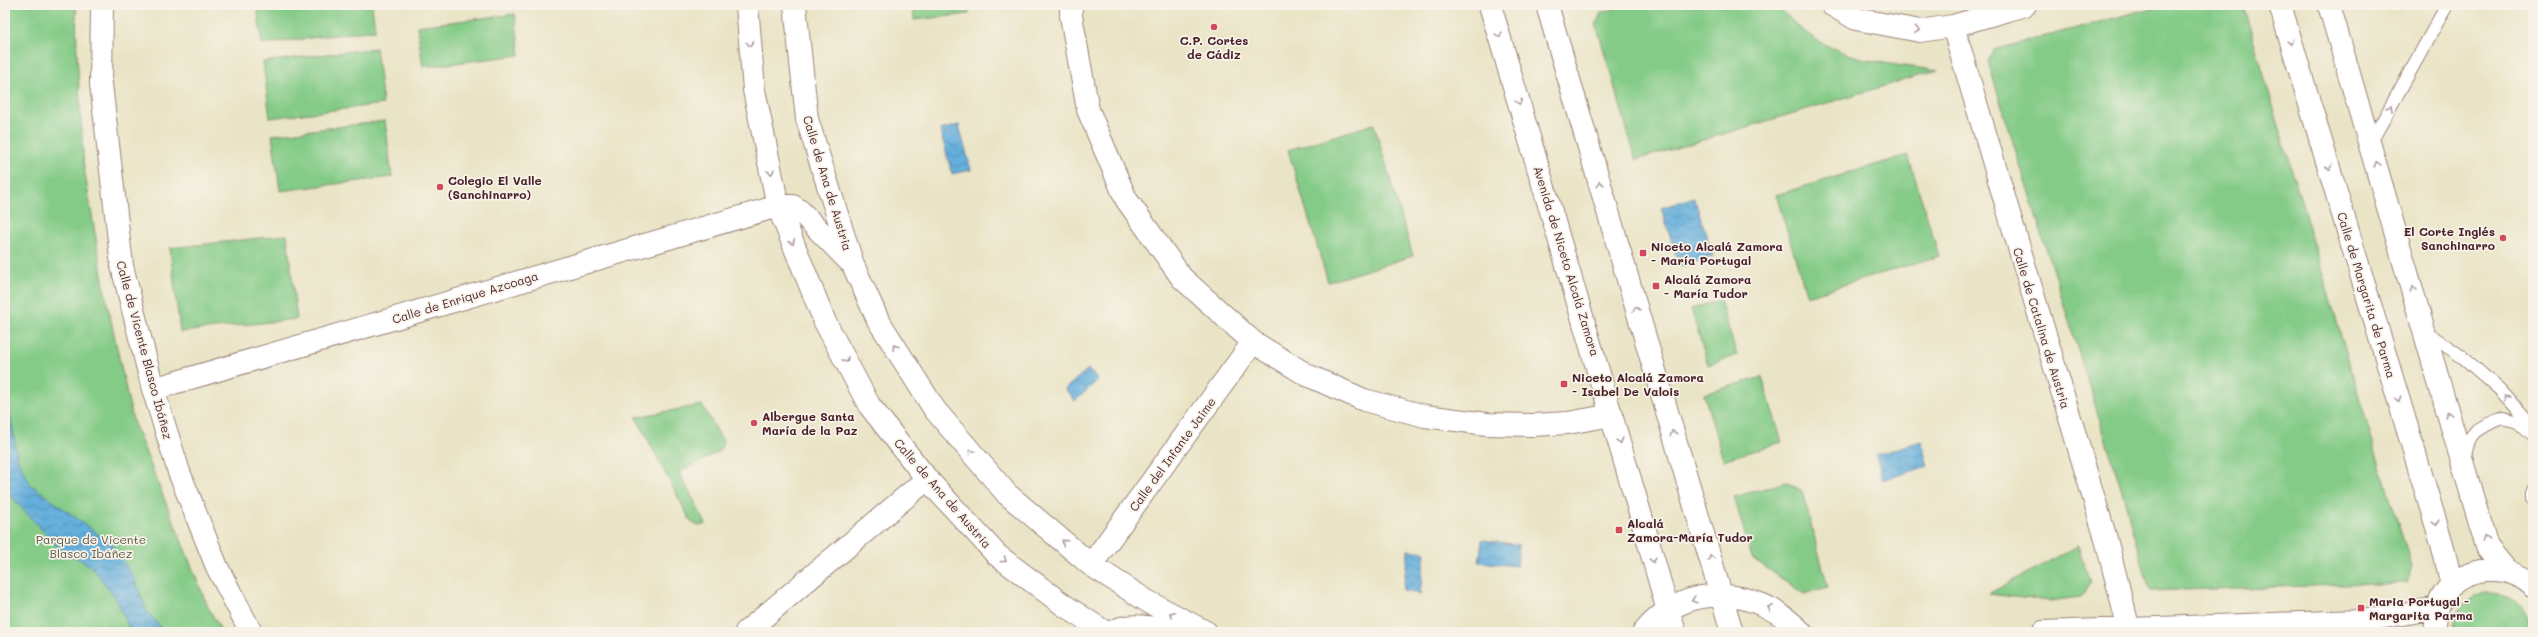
<svg xmlns="http://www.w3.org/2000/svg" width="2538" height="637" font-family="Mali,sans-serif">
<style>
.green{fill:#83cb86;stroke:#667558}
.water{fill:url(#water-waves);stroke:#576784}
.lines{fill:none;stroke-linecap:round;stroke-linejoin:round}
.service-casing{stroke:#9a8278;stroke-width:14}
.minor-casing{stroke:#9a8278;stroke-width:24}
.tertiary-casing{stroke:#9a8278;stroke-width:24}
.service{stroke:#fff;stroke-width:12}
.minor{stroke:#fff;stroke-width:22}
.tertiary{stroke:#fff;stroke-width:22}
.oneway{stroke:#ae9aa0}
.poi-dot{fill:#d1495b;stroke:#f7f3e8;stroke-width:1.5}
.labels{text-anchor:middle;dominant-baseline:central;stroke-width:3.5;stroke-linejoin:round;paint-order:stroke}
.poi-label{font-size:12px;font-weight:bold;fill:#4a1f2b;stroke:#f7f3e8;text-anchor:start}
.street-label{font-size:12px;fill:#4a1f2b;stroke:#f7f3e8}
.park-label{font-size:12px;fill:#5b5346;stroke:#f7f3e8}
</style>
<defs>
<pattern id="water-waves" width="16" height="10" patternUnits="userSpaceOnUse"><rect width="16" height="10" fill="#64afdc"/><path d="M0 5q4-4 8 0t8 0" fill="none" stroke="#548eb3"/></pattern>
</defs>
<rect width="100%" height="100%" fill="#f7f3e8"/>
<filter id="ink" filterUnits="userSpaceOnUse"><feTurbulence type="fractalNoise" baseFrequency=".025" numOctaves="2"/><feDisplacementMap in="SourceGraphic" scale="8" xChannelSelector="R" yChannelSelector="G"/><feConvolveMatrix kernelMatrix="1 2 1 2 8 2 1 2 1" color-interpolation-filters="sRGB"/></filter>
<filter id="wash" filterUnits="userSpaceOnUse"><feTurbulence type="fractalNoise" baseFrequency=".012" numOctaves="4" result="noise"/><feDisplacementMap in="SourceGraphic" scale="16" xChannelSelector="R" yChannelSelector="G"/><feGaussianBlur stdDeviation="0.9" result="paint"/><feColorMatrix in="noise" values="0 0 0 0 0 0 0 0 0 0 0 0 0 0 0 0 0 1.4 0 .05"/><feComposite in="paint" operator="in"/></filter>
<g filter="url(#wash)">
<rect width="100%" height="100%" fill="#eae4c6"/>
<path class="green" d="M5 5H76L77 53 84 168 106 298 133 421 208 607 222 632H5Z
M257 5H372L375 30 262 44Z
M913 5H968L969 14 914 20Z
M1625 5H1777C1785 13 1792 22 1801 29 1839 60 1892 65 1938 70L1636 160 1596 24 1601 13Z
M2163 5H2240L2244 8 2374 447 2412 566 2407 583 2150 591 2129 514 1988 62 1993 50Z
M515 14 520 55 423 67 417 26Z
M376 48 383 104 270 118 263 62Z
M385 121 392 177 280 191 272 135Z
M1374 124 1413 256 1328 282 1288 150Z
M1908 155 1939 256 1807 296 1776 195Z
M287 235 297 319 180 332 170 248Z
M1720 300 1737 355 1708 365 1691 309Z
M1762 377 1782 442 1723 460 1704 394Z
M702 405 724 443 718 452 679 472 706 524 699 526 691 522 636 417Z
M1787 482 1802 491 1828 587 1804 594 1752 558 1734 497Z
M2078 546 2090 582 2081 597 2049 601 1988 594Z
M2484 593C2510 592 2530 604 2532 632H2454C2452 613 2468 600 2484 593Z"/>
<path class="water" d="M959 125 971 170 952 174 940 130Z
M1694 197 1713 256 1680 267 1661 208Z
M1088 369 1098 380 1075 401 1065 389Z
M5 398 9 408 18 461 31 485 113 545 135 580 146 610 164 632H131L115 597 91 566 59 548 5 490Z
M1921 441 1928 466 1883 480 1876 455Z
M1482 540 1519 545 1517 566 1479 562Z
M1408 550 1425 552 1420 594 1403 591Z"/>
</g>
<g filter="url(#ink)">
<g class="lines">
<defs>
<path id="service" d="M2371 142 2447 5
M2426 332 2465 359 2499 389 2533 426
M2465 456C2469 429 2479 428 2503 418L2518 422 2533 436
M2533 490V498"/>
<path id="minor" d="M102 5 101 84 122 266 153 389 179 472 217 567 251 632
M747 5 754 90 778 206 825 322 869 405 927 479 997 555 1065 606 1105 632
M795 5 807 119 853 265 878 320 935 410 1007 494 1091 565 1147 601 1206 632
M1071 5V16L1088 110 1126 199 1182 278 1253 342 1307 375 1364 400 1425 416 1487 424 1532 425 1568 423 1612 415
M1832 5 1856 19 1920 31 1953 26 2025 5
M2280 5 2442 544 2452 585
M2329 5 2487 547 2507 571
M1953 26 2106 539 2129 630
M153 389 778 206H793L800 211 849 261
M1643 523 1668 611
M1091 565 1253 342
M746 632 927 479
M1113 632C1126 620 1165 630 1182 632
M2043 632 2361 621 2437 608
M2434 632C2436 618 2436 606 2444 594 2464 565 2508 562 2533 586"/>
<path id="tertiary" d="M1490 5 1643 523
M1547 5 1732 632
M1668 611 1675 632
M1644 632C1686 580 1758 587 1801 632"/>
</defs>
<use href="#service" class="service-casing"/>
<use href="#minor" class="minor-casing"/>
<use href="#tertiary" class="tertiary-casing"/>
<use href="#service" class="service"/>
<use href="#minor" class="minor"/>
<use href="#tertiary" class="tertiary"/>
</g>
<defs><path id="oneway-chevron" d="M-2-3.5L2.5 0L-2 3.5" fill="none" stroke-width="1.6" stroke-linecap="round" stroke-linejoin="round"/></defs>
<g class="oneway">
<use href="#oneway-chevron" transform="translate(1917 30) rotate(5)"/>
<use href="#oneway-chevron" transform="translate(1499 35) rotate(73)"/>
<use href="#oneway-chevron" transform="translate(2291 42) rotate(73)"/>
<use href="#oneway-chevron" transform="translate(750 44) rotate(86)"/>
<use href="#oneway-chevron" transform="translate(1519 102) rotate(73)"/>
<use href="#oneway-chevron" transform="translate(2390 108) rotate(-61)"/>
<use href="#oneway-chevron" transform="translate(2377 164) rotate(-106)"/>
<use href="#oneway-chevron" transform="translate(2329 167) rotate(73)"/>
<use href="#oneway-chevron" transform="translate(771 172) rotate(78)"/>
<use href="#oneway-chevron" transform="translate(1600 184) rotate(-106)"/>
<use href="#oneway-chevron" transform="translate(792 242) rotate(68)"/>
<use href="#oneway-chevron" transform="translate(2413 289) rotate(-107)"/>
<use href="#oneway-chevron" transform="translate(1636 309) rotate(-106)"/>
<use href="#oneway-chevron" transform="translate(895 347) rotate(-122)"/>
<use href="#oneway-chevron" transform="translate(846 360) rotate(62)"/>
<use href="#oneway-chevron" transform="translate(2506 397) rotate(-130)"/>
<use href="#oneway-chevron" transform="translate(2398 399) rotate(73)"/>
<use href="#oneway-chevron" transform="translate(2448 414) rotate(-105)"/>
<use href="#oneway-chevron" transform="translate(1673 433) rotate(-107)"/>
<use href="#oneway-chevron" transform="translate(1620 441) rotate(74)"/>
<use href="#oneway-chevron" transform="translate(971 452) rotate(-131)"/>
<use href="#oneway-chevron" transform="translate(2436 523) rotate(73)"/>
<use href="#oneway-chevron" transform="translate(2485 539) rotate(-107)"/>
<use href="#oneway-chevron" transform="translate(1064 542) rotate(-140)"/>
<use href="#oneway-chevron" transform="translate(1711 558) rotate(-108)"/>
<use href="#oneway-chevron" transform="translate(1004 560) rotate(37)"/>
<use href="#oneway-chevron" transform="translate(1653 560) rotate(75)"/>
<use href="#oneway-chevron" transform="translate(1694 600) rotate(164)"/>
<use href="#oneway-chevron" transform="translate(1770 608) rotate(-154)"/>
<use href="#oneway-chevron" transform="translate(1172 614) rotate(-153)"/>
</g>
</g>
<g class="poi-dot">
<circle cx="1214" cy="27" r="4"/>
<circle cx="440" cy="187" r="4"/>
<circle cx="2503" cy="238" r="4"/>
<rect x="1639" y="249" width="8" height="8" rx="2"/>
<rect x="1652" y="282" width="8" height="8" rx="2"/>
<rect x="1560" y="380" width="8" height="8" rx="2"/>
<circle cx="754" cy="423" r="4"/>
<rect x="1615" y="526" width="8" height="8" rx="2"/>
<rect x="2357" y="604" width="8" height="8" rx="2"/>
</g>
<g class="labels">
<g class="poi-label">
<text x="1214" y="40" text-anchor="middle">C.P. Cortes<tspan x="1214" dy="14">de Cádiz</tspan></text>
<text x="448" y="180">Colegio El Valle<tspan x="448" dy="14">(Sanchinarro)</tspan></text>
<text x="2495" y="231" text-anchor="end">El Corte Inglés<tspan x="2495" dy="14">Sanchinarro</tspan></text>
<text x="1651" y="246">Niceto Alcalá Zamora<tspan x="1651" dy="14">- María Portugal</tspan></text>
<text x="1664" y="279">Alcalá Zamora<tspan x="1664" dy="14">- María Tudor</tspan></text>
<text x="1572" y="377">Niceto Alcalá Zamora<tspan x="1572" dy="14">- Isabel De Valois</tspan></text>
<text x="762" y="416">Albergue Santa<tspan x="762" dy="14">María de la Paz</tspan></text>
<text x="1627" y="523">Alcalá<tspan x="1627" dy="14">Zamora-María Tudor</tspan></text>
<text x="2369" y="601">Maria Portugal -<tspan x="2369" dy="14">Margarita Parma</tspan></text>
</g>
<g class="street-label">
<text transform="translate(828 183) rotate(73)">Calle de Ana de Austria</text>
<text transform="translate(1567 261) rotate(73)">Avenida de Niceto Alcalá Zamora</text>
<text transform="translate(2367 295) rotate(73)">Calle de Margarita de Parma</text>
<text transform="translate(465 297) rotate(-17)">Calle de Enrique Azcoaga</text>
<text transform="translate(2042 328) rotate(73)">Calle de Catalina de Austria</text>
<text transform="translate(145 350) rotate(75)">Calle de Vicente Blasco Ibáñez</text>
<text transform="translate(1172 454) rotate(-54)">Calle del Infante Jaime</text>
<text transform="translate(943 493) rotate(49)">Calle de Ana de Austria</text>
</g>
<g class="park-label">
<text x="91" y="539">Parque de Vicente<tspan x="91" dy="14">Blasco Ibáñez</tspan></text>
</g>
</g>
<rect width="2538" height="637" fill="none" stroke="#f7f3e8" stroke-width="20"/>
</svg>
